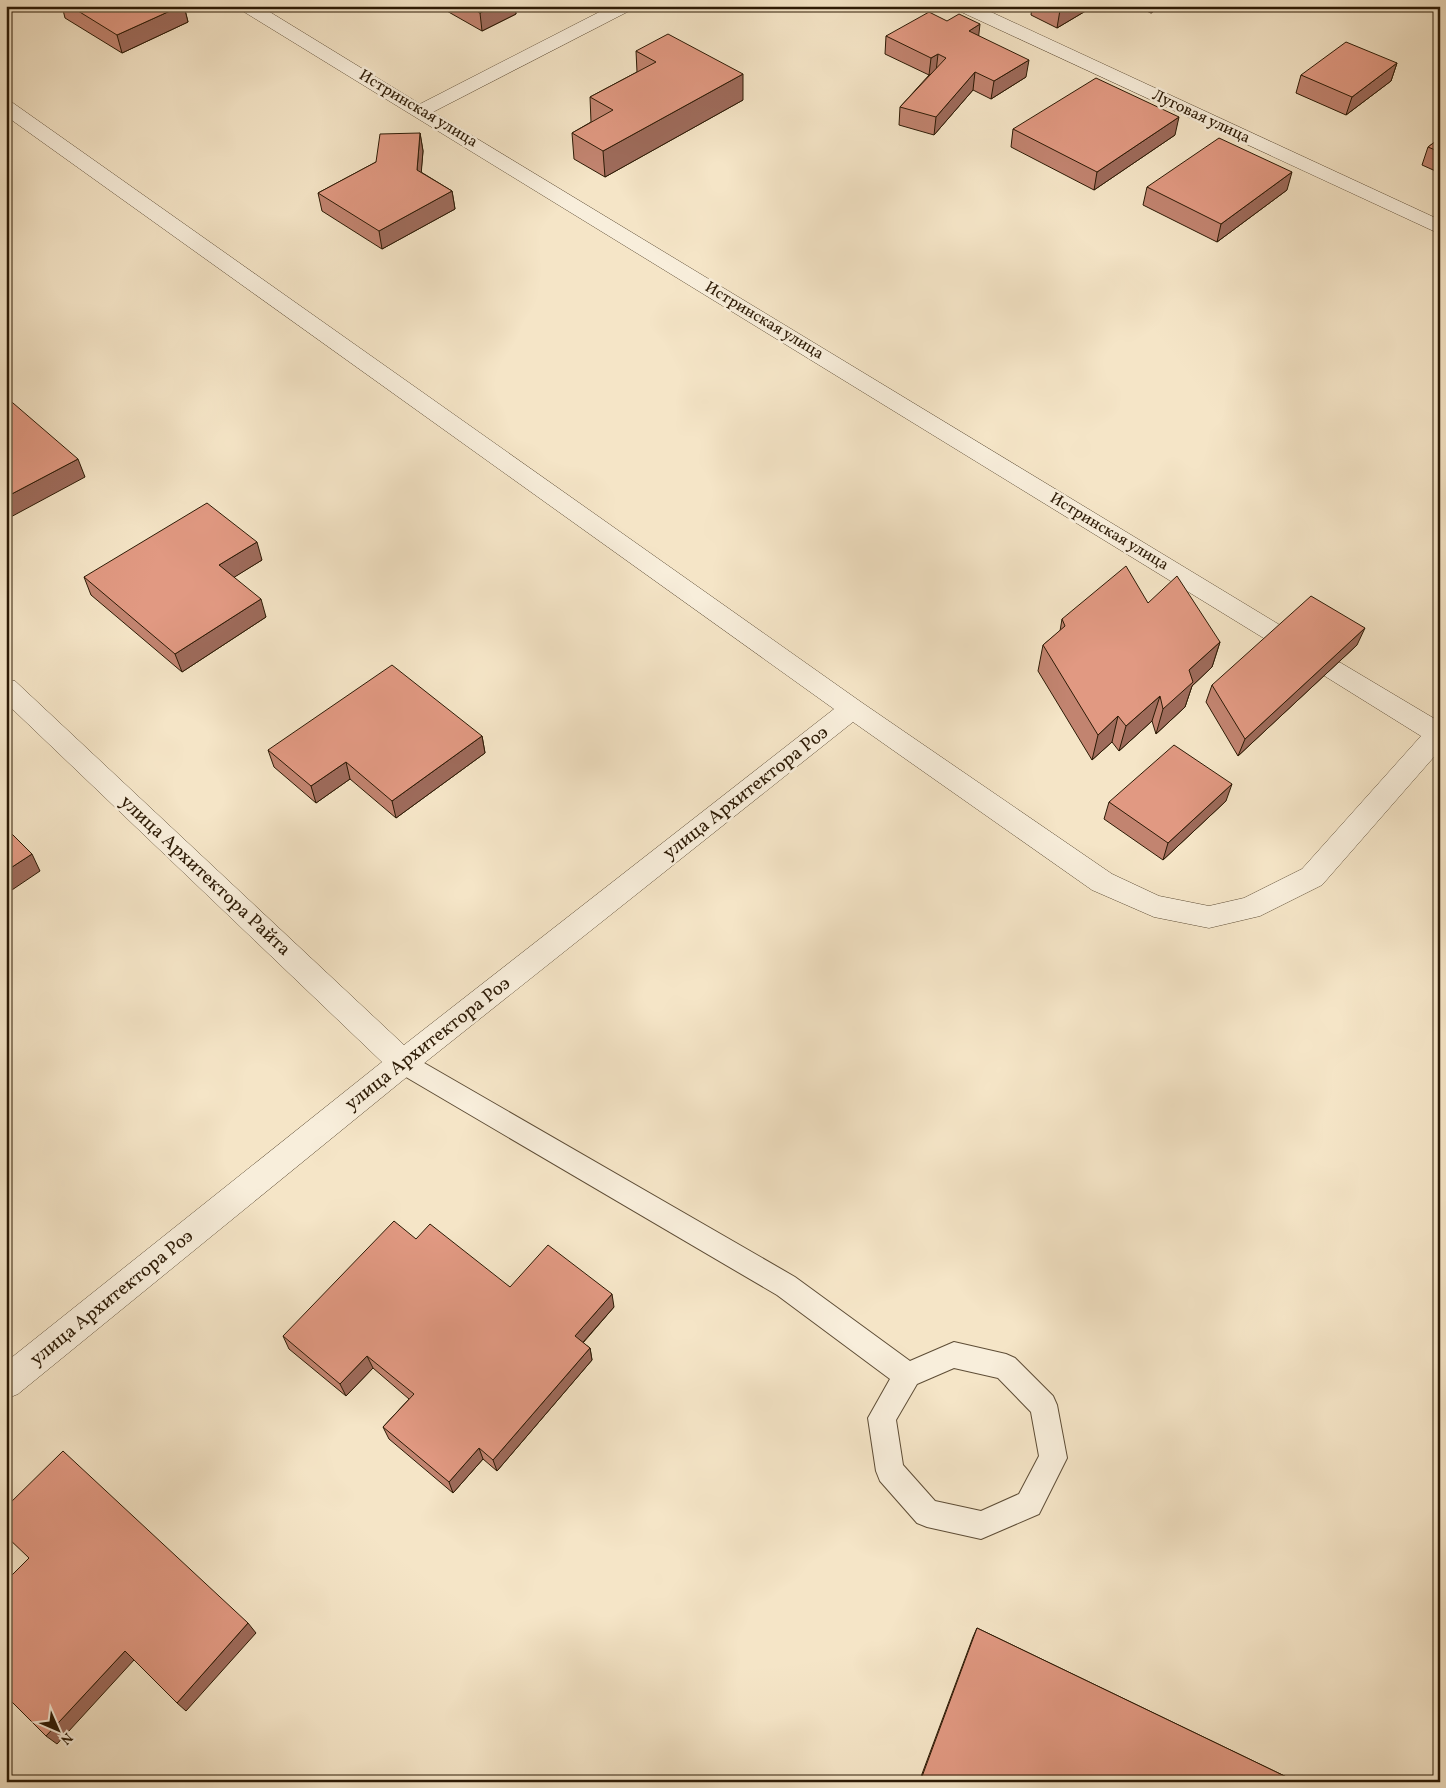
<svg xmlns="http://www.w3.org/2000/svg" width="1446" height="1788" font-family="Vollkorn,serif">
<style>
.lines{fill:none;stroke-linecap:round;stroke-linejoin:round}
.lane-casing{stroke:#5e4d36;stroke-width:2}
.street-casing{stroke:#5e4d36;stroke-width:1}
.lane{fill:#f8eedb;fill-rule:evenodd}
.street{fill:#f8eedb;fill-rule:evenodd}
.wall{fill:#c28470;stroke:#2c1a05}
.shaded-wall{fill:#9e6b5b;stroke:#2c1a05}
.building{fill:#e19982;stroke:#2c1a05}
.labels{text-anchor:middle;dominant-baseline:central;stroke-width:5;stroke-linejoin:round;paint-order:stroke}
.far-street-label{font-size:16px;fill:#2c1a05;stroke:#f8eedb}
.street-label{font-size:19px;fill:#2c1a05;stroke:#f8eedb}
</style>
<rect width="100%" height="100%" fill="#f5e5c7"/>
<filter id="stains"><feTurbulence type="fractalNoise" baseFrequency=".004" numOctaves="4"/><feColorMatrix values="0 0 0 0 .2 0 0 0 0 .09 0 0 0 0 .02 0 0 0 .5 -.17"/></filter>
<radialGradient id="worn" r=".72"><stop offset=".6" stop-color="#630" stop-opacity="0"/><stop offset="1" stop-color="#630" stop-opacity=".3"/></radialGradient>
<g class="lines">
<defs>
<path id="lane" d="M403 1053 412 1056 795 1277 910 1361 954 1342 1006 1354 1015 1358 1053 1396 1057 1405 1067 1458 1039 1514 981 1539 927 1527 917 1523 880 1481 876 1471 868 1418 890 1379 777 1295 394 1070 391 1063 394 1056ZM954 1368 998 1378 1031 1412 1039 1456 1019 1494 981 1511 935 1501 903 1465 896 1420 917 1384Z"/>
<path id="street" d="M238 6H260L420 104 611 6H634L631 10 433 112 1288 630 1291 636 1288 642 1279 645 1270 642 241 10Z
M954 6H978L1440 220V234L957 10Z
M6 101 13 103 861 702 1112 874 1159 896 1209 906 1244 898 1302 869 1421 736 1323 675 1320 669 1323 663 1332 660 1341 663 1440 722V750L1322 885 1260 916 1209 928 1154 917 1092 890 853 722 413 1072 18 1394 6 1399V1362L382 1062 6 703V679L15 681 404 1045 834 709 6 116Z"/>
</defs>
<use href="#lane" class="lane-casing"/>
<use href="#street" class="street-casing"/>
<use href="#lane" class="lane"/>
<use href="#street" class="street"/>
</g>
<path class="wall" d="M62 6H184L188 22 122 53 65 18Z
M438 6H515L516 14 482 31Z
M1032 6H1094L1057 28 1031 15Z
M1135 6H1162L1151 13Z
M886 36H979L1026 77 991 99 973 90 934 135 899 125 900 107 929 75 885 54Z
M636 51 743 100 605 177 574 159 572 133 591 122 590 97 637 72Z
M1397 63 1391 81 1346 115 1296 93 1301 75Z
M1013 129 1175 135 1094 190 1011 147Z
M420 133 423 151 421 172 452 191 455 209 382 249 322 211 318 193 376 162Z
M1440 138V173L1422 165 1428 147Z
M1147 187 1287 190 1217 242 1143 205Z
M262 560 234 577 266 617 182 672 91 595 84 577Z
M1148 603 1220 642 1212 667 1192 686 1185 707 1156 734 1152 721 1119 751 1112 742 1092 760 1038 671 1043 645 1060 631 1062 619Z
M1357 645 1238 756 1206 702 1212 685Z
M482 736 485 753 396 818 350 779 316 803 274 767 268 750Z
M1226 801 1163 860 1104 819 1109 802Z
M416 1239 510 1287 614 1307 583 1343 590 1348 592 1360 497 1471 483 1459 453 1493 389 1439 383 1427 409 1399 373 1368 346 1396 289 1349 283 1336Z
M977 1628 1297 1782H919L973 1637Z"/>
<path class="shaded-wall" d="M181 6H184L188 22 122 53 117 35Z
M493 6H515L516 14 482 31 480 13Z
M1067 6H1094L1057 28 1060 10Z
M1152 6H1162L1151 13Z
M980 24 978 42 969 31Z
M938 54 936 72 929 75 931 58Z
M1029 60 1026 77 991 99 994 81Z
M1397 63 1391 81 1346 115 1352 97Z
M975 72 973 90 934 135 936 117Z
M743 74V100L605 177 603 151Z
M1179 117 1175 135 1094 190 1097 172Z
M420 133 423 151 420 188 417 170Z
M1292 172 1287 190 1217 242 1221 224Z
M452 191 455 209 382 249 379 231Z
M78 459 85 477 7 519 6 517V497Z
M257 542 262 560 225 583 219 565Z
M261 599 266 617 182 672 175 654Z
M1365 628 1357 645 1238 756 1245 739Z
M1220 642 1212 667 1192 686 1185 707 1156 734 1163 709 1189 670Z
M1160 696 1152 721 1119 751 1126 726Z
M1118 716 1112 742 1092 760 1098 735Z
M482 736 485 753 396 818 392 801Z
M346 762 350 779 316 803 311 786Z
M1232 784 1226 801 1163 860 1168 843Z
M32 854 40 871 6 894V871Z
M612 1294 614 1307 577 1349 575 1336Z
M590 1348 592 1360 497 1471 493 1460Z
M367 1356 373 1368 346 1396 340 1384Z
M479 1448 483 1459 453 1493 449 1482Z
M248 1623 256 1633 186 1711 177 1703Z
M125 1651 134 1660 57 1744 46 1736Z"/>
<path class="building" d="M70 6H181L117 35Z
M468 6H493L480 13Z
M1052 6H1067L1060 10Z
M929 12 947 21 959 14 980 24 969 31 1029 60 994 81 975 72 936 117 900 107 946 58 938 54 931 58 886 36Z
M668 34 743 74 603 151 572 133 613 110 590 97 656 62 636 51Z
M1346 42 1397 63 1352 97 1301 75Z
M1096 78 1179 117 1097 172 1013 129Z
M420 133 417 170 452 191 379 231 318 193 376 162 380 134Z
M1219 138 1292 172 1221 224 1147 187Z
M1440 138V152L1428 147Z
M6 397 78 459 6 497Z
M207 503 257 542 219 565 261 599 175 654 84 577Z
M1126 566 1148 603 1177 576 1220 642 1189 670 1193 682 1163 709 1160 696 1126 726 1118 716 1098 735 1043 645 1065 626 1062 619Z
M1311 596 1365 628 1245 739 1212 685Z
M392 665 482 736 392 801 346 762 311 786 268 750Z
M1174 745 1232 784 1168 843 1109 802Z
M6 828 32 854 6 871Z
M394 1221 416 1239 430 1224 510 1287 548 1245 612 1294 575 1336 590 1348 493 1460 479 1448 449 1482 383 1427 414 1394 367 1356 340 1384 283 1336Z
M63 1451 248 1623 177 1703 125 1651 46 1736 6 1696V1581L29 1558 6 1536V1507Z
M977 1628 1297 1782H920Z"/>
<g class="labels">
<g class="far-street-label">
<text transform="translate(418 109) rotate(31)">Истринская улица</text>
<text transform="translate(1201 117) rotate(25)">Луговая улица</text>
<text transform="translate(764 321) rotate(31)">Истринская улица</text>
<text transform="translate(1109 532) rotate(31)">Истринская улица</text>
</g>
<g class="street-label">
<text transform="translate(746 793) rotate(-38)">улица Архитектора Роэ</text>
<text transform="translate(205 876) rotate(43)">улица Архитектора Райта</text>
<text transform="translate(428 1044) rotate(-38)">улица Архитектора Роэ</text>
<text transform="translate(112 1298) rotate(-39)">улица Архитектора Роэ</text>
</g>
</g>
<rect width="1446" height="1788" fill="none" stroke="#f5e5c7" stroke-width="25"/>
<rect x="8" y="8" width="1431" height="1773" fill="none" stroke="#2c1a05" stroke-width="2.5"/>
<rect x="12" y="12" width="1421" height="1763" fill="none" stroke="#2c1a05"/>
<g transform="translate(58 1730) rotate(135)" stroke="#f8eedb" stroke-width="4" paint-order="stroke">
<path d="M0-4L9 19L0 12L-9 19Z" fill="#2c1a05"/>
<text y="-8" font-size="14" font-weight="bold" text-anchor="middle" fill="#2c1a05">N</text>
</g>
<rect width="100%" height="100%" filter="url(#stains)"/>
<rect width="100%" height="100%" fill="url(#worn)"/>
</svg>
